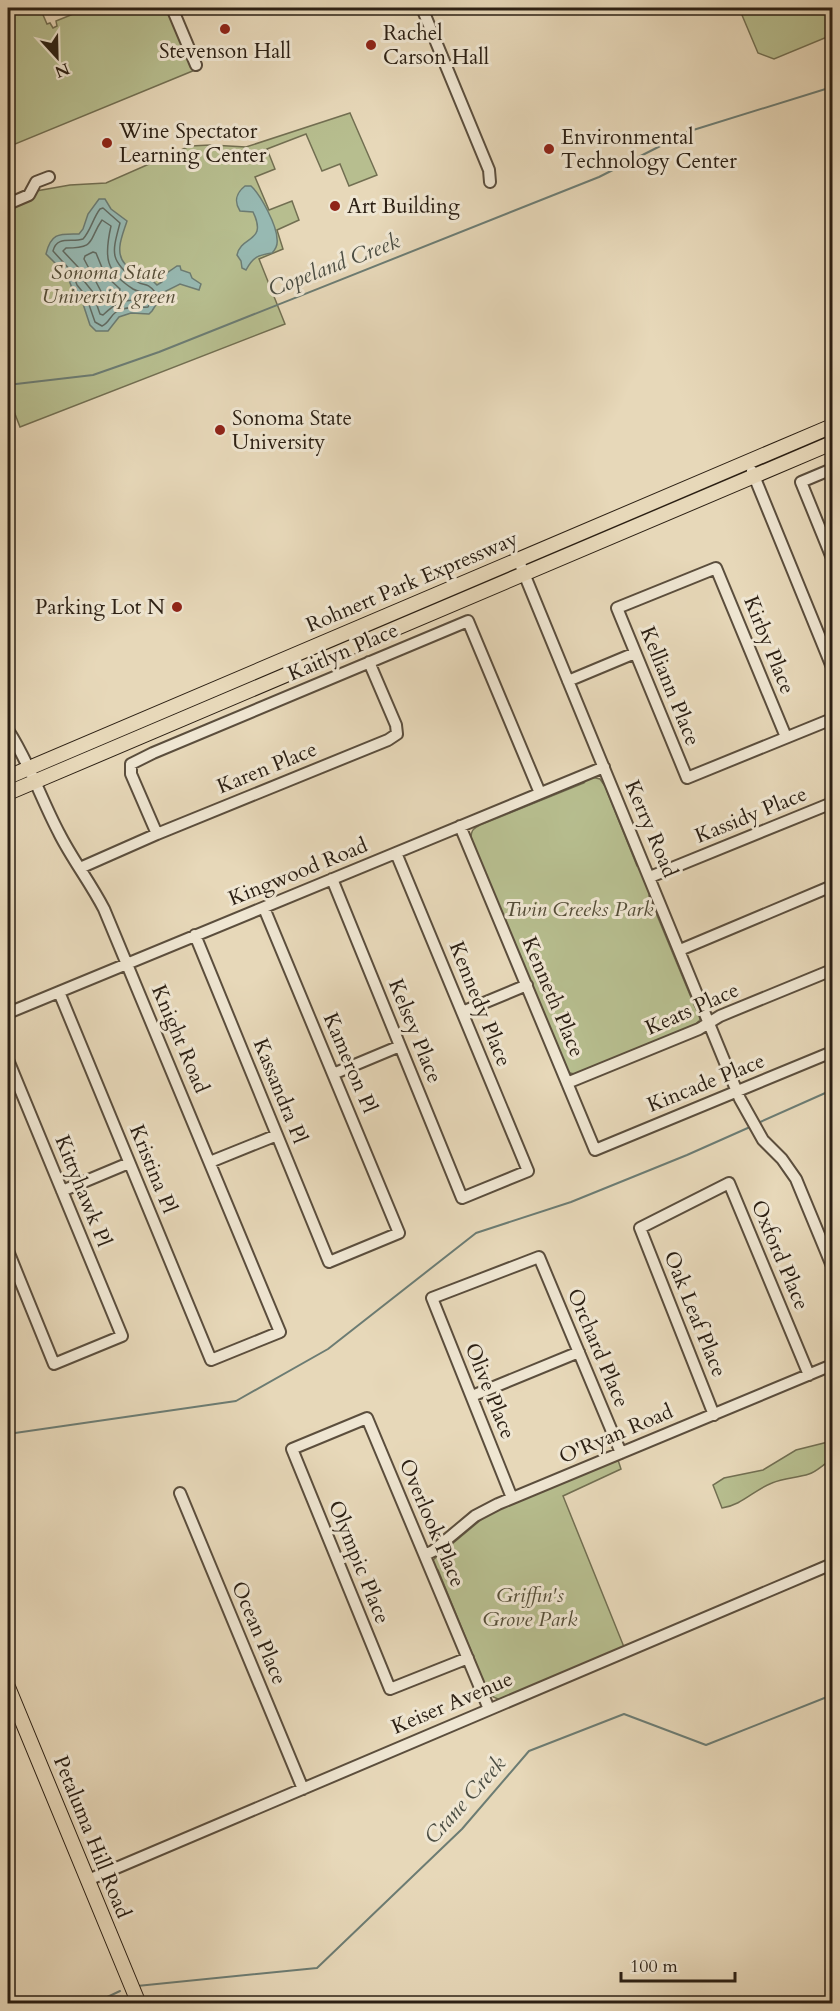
<svg xmlns="http://www.w3.org/2000/svg" width="840" height="2011" font-family="Cardo,serif">
<style>
.green{fill:#b7be8f;stroke:#726f52;stroke-width:1.5}
.water{fill:#97b9b2;stroke:#6c7c73;stroke-width:1.5}
.lines{fill:none;stroke-linecap:round;stroke-linejoin:round}
.shore{stroke:#626c63;stroke-width:1.5}
.stream{stroke:#6c7c73;stroke-width:2}
.minor-casing{stroke:#5b4e3d;stroke-width:14}
.major-casing{stroke:#2c2014;stroke-width:16}
.minor{stroke:#efe6d2;stroke-width:10}
.major{stroke:#e7d8b9;stroke-width:14}
.poi-dot{fill:#8f2418;stroke:#efe6d2;stroke-width:2}
.labels{text-anchor:middle;dominant-baseline:central;stroke-width:6;stroke-linejoin:round;paint-order:stroke}
.poi-label{font-size:21px;fill:#2c2014;stroke:#efe6d2;text-anchor:start}
.park-label{font-size:21px;font-style:italic;fill:#564f39;stroke:#efe6d2}
.street-label{font-size:21px;fill:#2c2014;stroke:#efe6d2}
.water-label{font-size:22px;font-style:italic;fill:#4c4e43;stroke:#efe6d2}
</style>
<rect width="100%" height="100%" fill="#e7d8b9"/>
<filter id="stains"><feTurbulence type="fractalNoise" baseFrequency=".00333" numOctaves="4"/><feColorMatrix values="0 0 0 0 .2 0 0 0 0 .09 0 0 0 0 .02 0 0 0 .5 -.17"/></filter>
<radialGradient id="worn" r=".72"><stop offset=".6" stop-color="#630" stop-opacity="0"/><stop offset="1" stop-color="#630" stop-opacity=".3"/></radialGradient>
<path class="green" d="M8 8H40L47 24 50 23 53 28 57 26 56 21 88 8H170L195 70 8 147Z
M739 8H832V35L774 59 758 53Z
M350 113 377 175 349 186 340 164 322 171 306 134 267 149 275 169 255 177 269 210 292 201 299 220 277 230 283 249 259 259 285 324 20 427 8 396V196L70 185 106 183 190 146 211 145 246 147Z
M592 777 600 779 607 789V791L637 866 640 867 650 892 649 896 695 1007 698 1008 700 1020 692 1028H688L575 1074 570 1073 566 1068 471 838C471 830 474 828 480 825L584 783 586 780Z
M832 1441V1460C824 1463 818 1471 809 1474 797 1478 784 1478 772 1483 754 1490 742 1505 722 1508L713 1485 724 1478 763 1470 796 1450Z
M618 1460 621 1469 563 1496 624 1647 500 1700 489 1695 438 1570 434 1567 433 1560 483 1518 495 1511Z"/>
<path class="water" d="M245 186H251C261 195 277 226 277 239 278 245 276 249 272 253 258 255 253 257 246 270L242 268 241 261 237 255C241 235 268 243 253 212L240 211C234 202 236 193 245 186Z
M99 199H105L111 209 127 221C123 234 114 252 125 264 130 269 136 272 141 277L156 275 154 282 157 285 162 282 164 275 177 266H180L181 270 190 273 192 278 201 284 199 290 180 284 164 292 152 311 149 314 131 313 119 317 108 331H96L90 325 81 298 72 288 67 275 46 254C51 232 60 234 79 234L83 229 88 214Z"/>
<g class="lines">
<path class="shore" d="M103 208 120 223C112 253 109 260 136 281 144 287 146 281 155 292L148 307C138 308 125 306 116 312 110 316 109 323 102 326L95 322 86 296 77 285 72 272 53 251C57 235 72 243 83 239 91 230 93 218 100 209Z
M102 220 111 226C104 257 105 271 133 289 138 292 142 291 146 294L143 300C121 300 118 301 103 315L100 314 92 291 84 281 78 267 63 251 66 248C97 248 88 240 102 220Z
M93 252 96 253 105 275 120 289 119 293 107 298 104 297 84 259 85 256Z"/>
<path class="stream" d="M8 383 16 384 93 375 159 352 599 177 690 131 832 87
M758 1123 832 1090
M8 1434 236 1401 328 1349 476 1233 571 1202 687 1155 750 1127
M137 1986 317 1968 462 1829 529 1751 624 1714 706 1745 832 1695
M99 2004 101 2000 120 1991"/>
<defs>
<path id="minor" d="M172 8 196 65
M422 8 489 170 490 182
M8 204 29 195 36 182 49 177
M832 469 801 482 832 558
M752 471 832 667
M518 559 740 1099 763 1140 782 1159 796 1179 832 1266
M568 681 635 653
M8 730C29 762 41 799 59 833 72 859 90 882 104 909L280 1332 211 1360 59 992
M786 737 716 568 617 608 687 778 832 719
M460 826 595 1150 832 1052
M157 834 131 774V764L153 753 468 621 540 793
M80 868 157 834 388 740 397 734 396 725 369 662
M650 877 832 803
M332 879 462 1198 528 1171 396 853
M195 935 329 1262 399 1233 264 908
M680 950 832 886
M462 1012 527 985
M8 1013 604 767
M8 1060 122 1336 54 1364 8 1251
M333 1074 400 1046
M567 1083 699 1029 720 1016 832 970
M210 1162 277 1135
M62 1191 129 1163
M472 1396 579 1352
M714 1415 640 1228 729 1183 809 1375
M180 1493 303 1789
M512 1498 432 1298 539 1257 621 1453
M425 1555 433 1551 475 1516 498 1504 832 1365
M468 1658 390 1689 292 1449 367 1418 489 1709
M88 1880 832 1564"/>
<path id="major" d="M8 777 832 426
M8 793 832 443
M8 1687 139 2004"/>
</defs>
<use href="#minor" class="minor-casing"/>
<use href="#major" class="major-casing"/>
<use href="#minor" class="minor"/>
<use href="#major" class="major"/>
</g>
<g class="poi-dot">
<circle cx="225" cy="29" r="6"/>
<circle cx="371" cy="45" r="6"/>
<circle cx="107" cy="143" r="6"/>
<circle cx="549" cy="149" r="6"/>
<circle cx="335" cy="206" r="6"/>
<circle cx="220" cy="430" r="6"/>
<circle cx="177" cy="607" r="6"/>
</g>
<g class="labels">
<g class="poi-label">
<text x="383" y="33">Rachel<tspan x="383" dy="24">Carson Hall</tspan></text>
<text x="225" y="51" text-anchor="middle">Stevenson Hall</text>
<text x="119" y="131">Wine Spectator<tspan x="119" dy="24">Learning Center</tspan></text>
<text x="561" y="137">Environmental<tspan x="561" dy="24">Technology Center</tspan></text>
<text x="347" y="206">Art Building</text>
<text x="232" y="418">Sonoma State<tspan x="232" dy="24">University</tspan></text>
<text x="165" y="607" text-anchor="end">Parking Lot N</text>
</g>
<g class="park-label">
<text x="108" y="272">Sonoma State<tspan x="108" dy="24">University green</tspan></text>
<text x="579" y="909">Twin Creeks Park</text>
<text x="530" y="1595">Griffin's<tspan x="530" dy="24">Grove Park</tspan></text>
</g>
<g class="street-label">
<text transform="translate(412 582) rotate(-23)">Rohnert Park Expressway</text>
<text transform="translate(769 645) rotate(68)">Kirby Place</text>
<text transform="translate(343 652) rotate(-23)">Kaitlyn Place</text>
<text transform="translate(670 686) rotate(68)">Kelliann Place</text>
<text transform="translate(267 768) rotate(-22)">Karen Place</text>
<text transform="translate(751 815) rotate(-22)">Kassidy Place</text>
<text transform="translate(651 829) rotate(67)">Kerry Road</text>
<text transform="translate(298 872) rotate(-22)">Kingwood Road</text>
<text transform="translate(553 997) rotate(67)">Kenneth Place</text>
<text transform="translate(480 1004) rotate(68)">Kennedy Place</text>
<text transform="translate(692 1009) rotate(-24)">Keats Place</text>
<text transform="translate(415 1031) rotate(68)">Kelsey Place</text>
<text transform="translate(180 1039) rotate(67)">Knight Road</text>
<text transform="translate(350 1063) rotate(67)">Kameron Pl</text>
<text transform="translate(706 1083) rotate(-22)">Kincade Place</text>
<text transform="translate(280 1091) rotate(68)">Kassandra Pl</text>
<text transform="translate(153 1169) rotate(68)">Kristina Pl</text>
<text transform="translate(83 1191) rotate(68)">Kittyhawk Pl</text>
<text transform="translate(780 1255) rotate(67)">Oxford Place</text>
<text transform="translate(695 1314) rotate(68)">Oak Leaf Place</text>
<text transform="translate(598 1348) rotate(67)">Orchard Place</text>
<text transform="translate(490 1391) rotate(68)">Olive Place</text>
<text transform="translate(616 1434) rotate(-23)">O'Ryan Road</text>
<text transform="translate(432 1523) rotate(67)">Overlook Place</text>
<text transform="translate(359 1562) rotate(68)">Olympic Place</text>
<text transform="translate(259 1633) rotate(67)">Ocean Place</text>
<text transform="translate(452 1703) rotate(-23)">Keiser Avenue</text>
<text transform="translate(92 1837) rotate(68)">Petaluma Hill Road</text>
</g>
<g class="water-label">
<text transform="translate(334 265) rotate(-21)">Copeland Creek</text>
<text transform="translate(465 1800) rotate(-48)">Crane Creek</text>
</g>
</g>
<rect width="840" height="2011" fill="none" stroke="#e7d8b9" stroke-width="30"/>
<rect x="9" y="9" width="822" height="1993" fill="none" stroke="#2c2014" stroke-width="3"/>
<rect x="15" y="15" width="810" height="1981" fill="none" stroke="#2c2014" stroke-width="1.5"/>
<g transform="translate(57 57) rotate(158)" stroke="#efe6d2" stroke-width="4.5" paint-order="stroke">
<path d="M0-4.5L10 22L0 15L-10 22Z" fill="#2c2014"/>
<text y="-9" font-size="16" font-weight="bold" text-anchor="middle" fill="#2c2014">N</text>
</g>
<path d="M621 1972v9h114v-9" fill="none" stroke="#2c2014" stroke-width="3"/>
<text x="630" y="1972" font-size="18" fill="#2c2014" stroke="#efe6d2" stroke-width="4.5" paint-order="stroke">100 m</text>
<rect width="100%" height="100%" filter="url(#stains)"/>
<rect width="100%" height="100%" fill="url(#worn)"/>
</svg>
